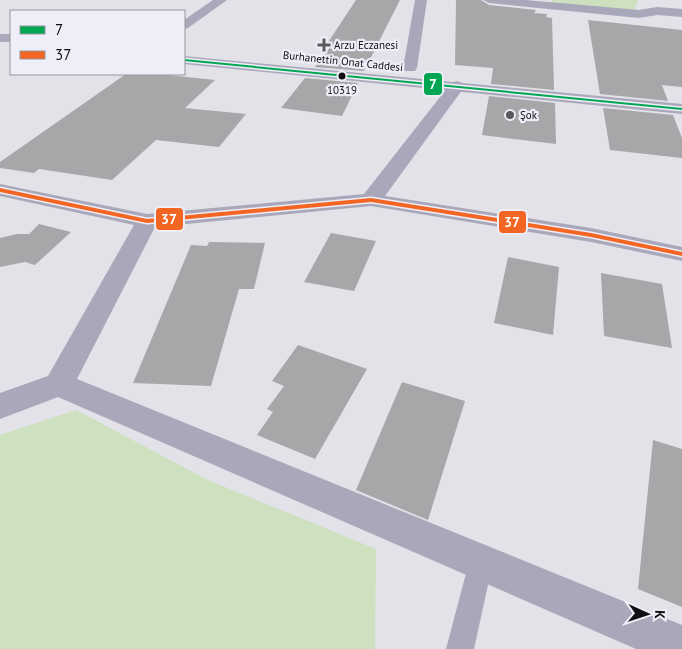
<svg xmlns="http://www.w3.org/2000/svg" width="682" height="649" font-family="'PT Sans',sans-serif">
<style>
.green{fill:#cde1c0}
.building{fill:#a7a7aa}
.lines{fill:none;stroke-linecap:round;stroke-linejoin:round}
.lane{fill:#a9a8ba;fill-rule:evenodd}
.street{fill:#a9a8ba;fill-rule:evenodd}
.primary{fill:#aba9bb;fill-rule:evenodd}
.bus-1-casing{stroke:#edeef7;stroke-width:3}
.bus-2-casing{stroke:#edeef7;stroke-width:3}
.bus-1{fill:#00a651;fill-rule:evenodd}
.bus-2{fill:#f26522;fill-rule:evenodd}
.poi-dot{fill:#5a5a5e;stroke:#edeef7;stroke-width:2}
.bus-dot{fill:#101013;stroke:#edeef7;stroke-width:2}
.labels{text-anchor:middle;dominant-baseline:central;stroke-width:4.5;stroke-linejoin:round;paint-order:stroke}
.far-poi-label{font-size:11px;fill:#101013;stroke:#edeef7;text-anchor:start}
.far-street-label{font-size:11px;fill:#101013;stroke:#edeef7}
.far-bus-label{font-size:11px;fill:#101013;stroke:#edeef7}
.line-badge{stroke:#edeef7;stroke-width:2}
.badge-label{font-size:14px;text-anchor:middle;font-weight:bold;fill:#fff}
</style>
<rect width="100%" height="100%" fill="#e2e2e8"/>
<path class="green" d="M552 0H638L634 11 551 4Z
M76 410 208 480 376 549 375 649H0V435Z"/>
<path class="building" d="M356 0H400L364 71 315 67 330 47H325Z
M456 0H481L489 5 536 10 534 13 547 14 546 17 552 18 554 90 491 84 493 68 455 65Z
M588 20 682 30V87L662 85 668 101 600 94Z
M126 74H158L215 80 185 108 246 114 219 147 156 140 112 180 39 169 34 173 0 168V162Z
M305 78 358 83 342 116 281 108Z
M489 96 555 103 556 144 482 135Z
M603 108 673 115 682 138V158L610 150Z
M39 224 71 232 35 265 25 262 0 267V238L17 234H29Z
M331 233 376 241 354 291 304 282Z
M209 242 265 243 254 289H239L211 386 133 383 191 245 207 246Z
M508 257 559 267 553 335 494 323Z
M601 273 662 284 672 348 604 336Z
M298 345 367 369 315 459 257 435 273 412 267 409 284 386 272 381Z
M402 382 465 401 428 520 356 490Z
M653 440 682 449V607L638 589Z"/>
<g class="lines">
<path class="lane" d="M481 550 490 553 493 562 474 649H446L469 562 472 553Z"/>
<path class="street" d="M213 0H227L188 28 184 29V20Z
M415 0H427L417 68 415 71H405L403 68Z
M483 0H526L639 10 657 7 682 9V17L657 15 639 18 489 3Z
M457 81 463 83 465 86 385 196 591 228 682 247V261L591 242 371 206 155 227 77 379 682 625V649H636L58 397 0 419V393L48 376 134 225 0 196V184L147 214 364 194 451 83Z"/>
<path class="primary" d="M0 34H11V42H0Z
M184 56 682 104V114L184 64Z"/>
<defs>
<path id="bus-1" d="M184 59 682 108V110L184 61Z"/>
<path id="bus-2" d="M0 188 147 219 371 198 591 233 682 252V256L591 237 371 202 147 223 0 192Z"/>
</defs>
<use href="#bus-1" class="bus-1-casing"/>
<use href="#bus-2" class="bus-2-casing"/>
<use href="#bus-1" class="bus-1"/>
<use href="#bus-2" class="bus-2"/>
</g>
<g class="poi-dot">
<path d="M321.5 37.5h5v5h5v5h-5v5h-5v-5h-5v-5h5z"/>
<circle cx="510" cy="115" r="5"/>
</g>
<circle class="bus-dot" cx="342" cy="76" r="4.5"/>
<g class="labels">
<g class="far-poi-label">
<text x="334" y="45">Arzu Eczanesi</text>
<text x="520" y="115">Şok</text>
</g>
<g class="far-street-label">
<text transform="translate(343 61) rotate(6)">Burhanettin Onat Caddesi</text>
</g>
<g class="far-bus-label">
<text x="342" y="90">10319</text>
</g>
</g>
<g class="line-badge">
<rect x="423" y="72" width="20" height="24" rx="5" fill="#00a651"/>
<rect x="155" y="207" width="29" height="24" rx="5" fill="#f26522"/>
<rect x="498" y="210" width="29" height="24" rx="5" fill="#f26522"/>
</g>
<g class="badge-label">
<text x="433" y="89">7</text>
<text x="169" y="224">37</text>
<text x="512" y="227">37</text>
</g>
<rect x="10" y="10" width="175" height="65" fill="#edeef7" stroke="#95959c"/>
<rect x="20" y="26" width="25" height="8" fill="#00a651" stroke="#95959c"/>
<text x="55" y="35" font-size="15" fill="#101013">7</text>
<rect x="20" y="51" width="25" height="8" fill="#f26522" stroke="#95959c"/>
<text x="55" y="60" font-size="15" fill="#101013">37</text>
<g transform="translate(647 614) rotate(93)" stroke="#edeef7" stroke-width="4" paint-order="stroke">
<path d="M0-4L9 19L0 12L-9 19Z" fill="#101013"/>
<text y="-8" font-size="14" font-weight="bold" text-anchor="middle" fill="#101013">K</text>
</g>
</svg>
